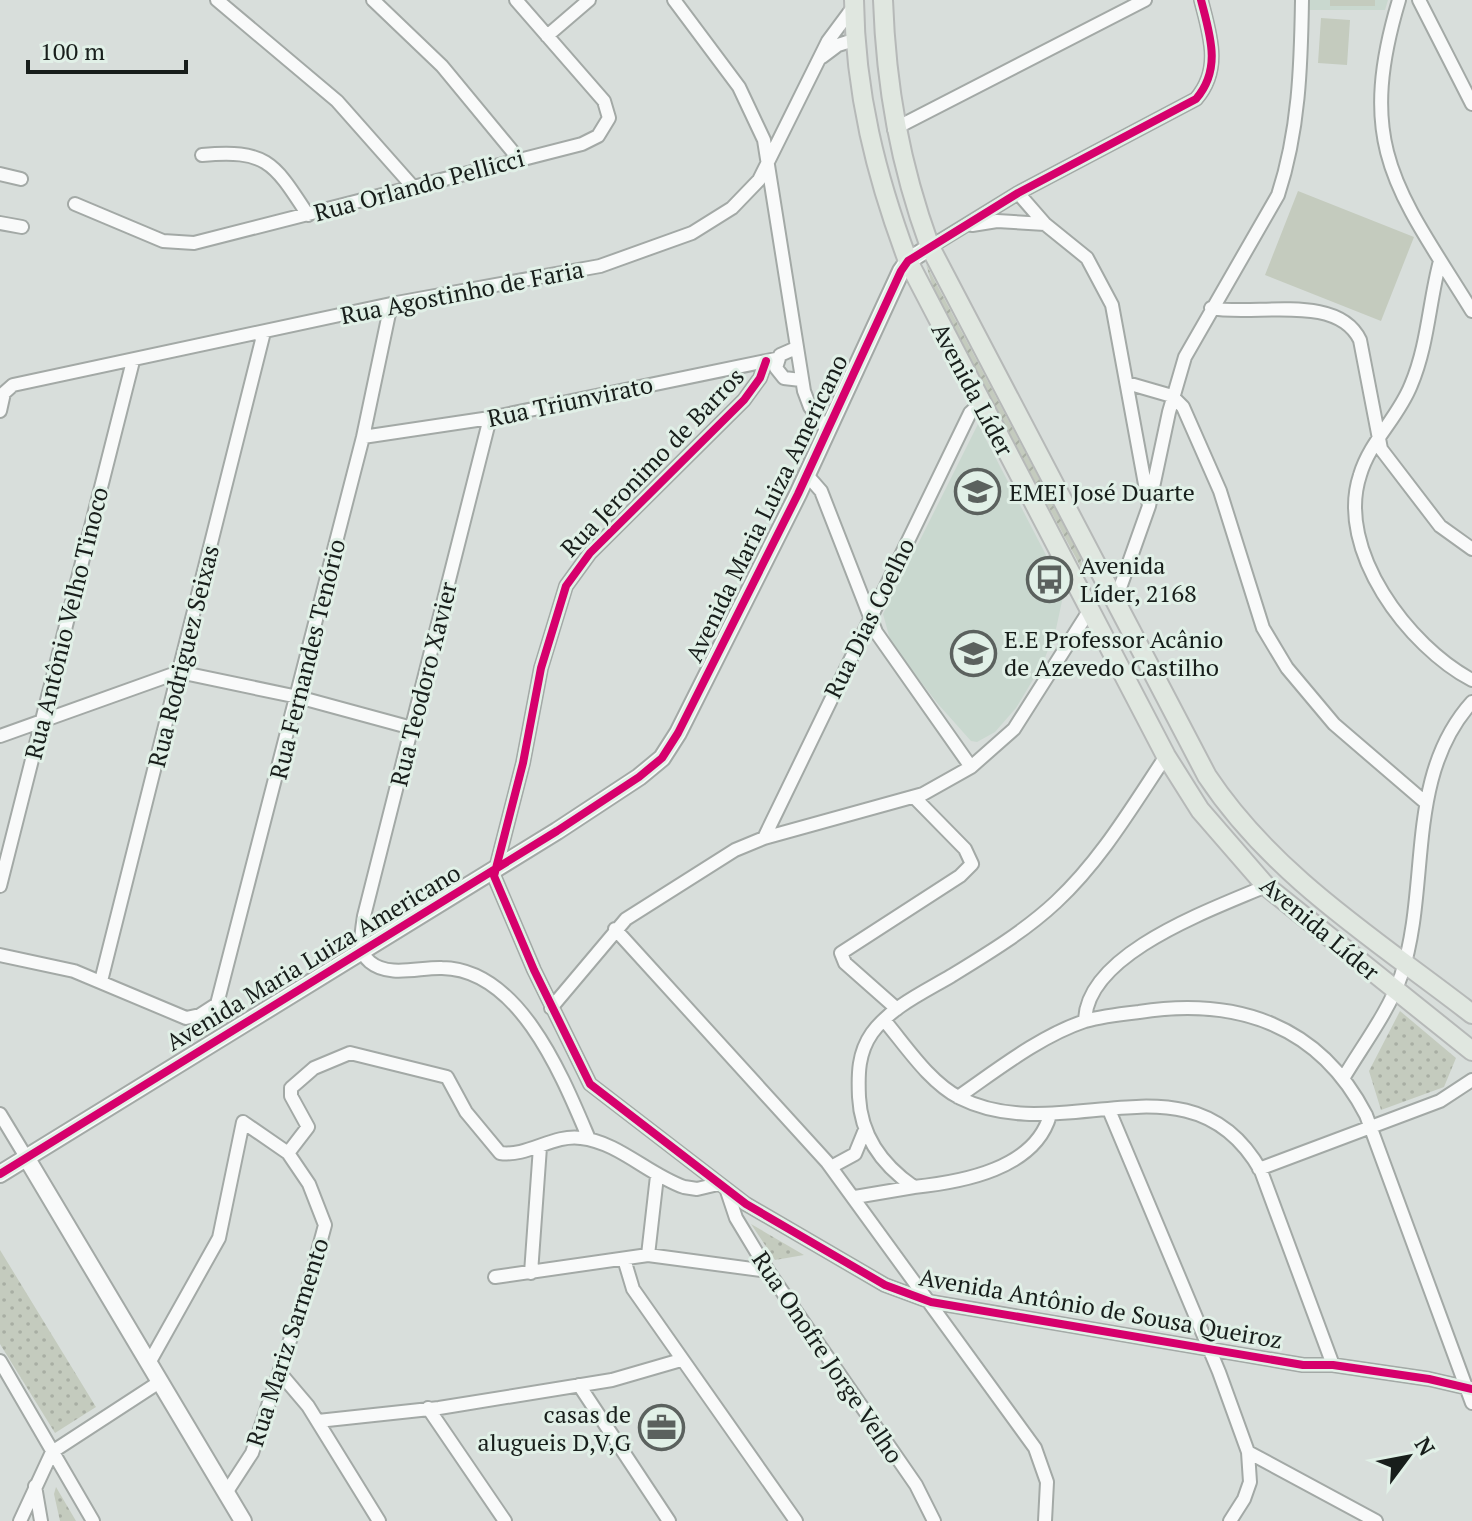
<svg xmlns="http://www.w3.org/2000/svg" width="1472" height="1521" font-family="'PT Serif',serif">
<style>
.built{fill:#c9d8cf}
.park{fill:url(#park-dots)}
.garden{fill:url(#garden-furrows)}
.pitch{fill:#c4cbbe}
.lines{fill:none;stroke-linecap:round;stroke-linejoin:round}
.street-casing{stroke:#a3a9a6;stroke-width:16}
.secondary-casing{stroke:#a3a9a6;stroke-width:20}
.primary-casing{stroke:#b6b9b8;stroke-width:22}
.street{stroke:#f9fafa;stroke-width:12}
.secondary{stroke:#f9fafa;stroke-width:16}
.primary{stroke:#e0e7e0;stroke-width:18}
.cycleway-casing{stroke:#e1f0e7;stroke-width:13}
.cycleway{stroke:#d6006c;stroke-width:8}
.labels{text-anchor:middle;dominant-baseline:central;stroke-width:6;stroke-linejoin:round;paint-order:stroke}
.street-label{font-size:24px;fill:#181e1b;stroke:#e1f0e7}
.poi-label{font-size:24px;fill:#181e1b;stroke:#e1f0e7;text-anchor:start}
</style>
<defs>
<pattern id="park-dots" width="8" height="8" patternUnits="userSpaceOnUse" patternTransform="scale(2)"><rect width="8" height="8" fill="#c4cbbe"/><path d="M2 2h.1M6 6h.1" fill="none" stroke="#a8aea3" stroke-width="1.8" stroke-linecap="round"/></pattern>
<pattern id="garden-furrows" width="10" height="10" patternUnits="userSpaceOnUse" patternTransform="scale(2)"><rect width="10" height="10" fill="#c4cbbe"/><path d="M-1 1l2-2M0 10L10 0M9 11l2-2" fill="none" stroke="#a8aea3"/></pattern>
</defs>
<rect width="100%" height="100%" fill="#d8dedb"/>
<path class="built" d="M1308 0H1388L1385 10H1308Z
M978 424 1061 584 1062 601 1056 629 1043 663 1016 708 995 732 977 742 971 741 938 704 891 643 883 614Z"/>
<path class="park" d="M1400 1011 1456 1058 1444 1087 1381 1110 1369 1071Z
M751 1224 804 1255 775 1260Z
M0 1250 96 1407 55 1433 0 1344Z
M56 1487 76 1521H60L54 1494Z"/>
<path class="garden" d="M926 264 1080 556 1084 573 935 295Z"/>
<path class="pitch" d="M1330 0H1375V6H1330Z
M1321 18 1350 20 1347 65 1318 63Z
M1298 191 1414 237 1381 321 1265 275Z"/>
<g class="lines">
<defs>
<path id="street" d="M217 0 337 101 414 188
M373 0 442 66 518 158
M674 0 739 87 764 140 804 391 810 407 828 431
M1399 0C1355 147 1397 190 1472 311
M1419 0 1472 104
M547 36 589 0
M822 57 838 45 857 39
M894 129 1145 0
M202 155C267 149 274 163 308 215
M0 174 21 179
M1018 193 1045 224 1087 258 1112 305 1149 506 1115 602
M75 204 163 241 194 243 582 144 598 136 609 118 604 101 516 0
M0 223 22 227
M972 225 997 221 1045 224
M930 247 1018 193 1196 99C1222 69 1210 35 1201 0
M1440 261C1429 302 1428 345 1411 385 1398 418 1370 441 1360 475 1335 550 1409 647 1472 680
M1211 308C1253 317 1337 292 1360 340L1381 449 1440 526 1472 549
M796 348 780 355 776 368 784 378 801 380
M766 361 760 378 744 400 590 553 566 586 541 668 523 763 494 876 534 970 590 1084 746 1204 885 1285 931 1302 1303 1365H1333L1429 1379 1472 1389
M1127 383 1172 396 1183 407 1220 491 1263 628 1287 668 1334 724 1426 803
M0 411 4 393 13 385 391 304 600 266 692 233 732 208 759 180 828 41 854 6
M490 418 364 916C362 930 357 952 370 962 389 978 420 967 442 968 520 969 563 1078 589 1139
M363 437 490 418 776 359
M807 475 821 491 876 632 971 767
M1149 506 1169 412 1185 357 1278 195C1299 131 1301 66 1302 0
M0 736 179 672 298 697 412 728
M764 838 970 413 981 403
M0 886 133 361
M615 929 827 1162 1035 1448 1047 1482 1045 1521
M0 955 74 971 186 1018 200 1015 217 1004 363 437 391 304
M101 981 264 332
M551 1008 626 919 735 850 764 838 923 794 971 767 1014 729 1089 611
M897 1009 845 963 841 953 960 876 972 864 965 849 914 797
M884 1020C906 1046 929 1082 960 1098 1063 1150 1191 1047 1261 1171L1333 1365
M1085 1021C1086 953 1213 909 1266 886
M1344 1077C1363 1045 1389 1011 1401 976 1431 886 1404 777 1472 702
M958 1097C997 1070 1040 1036 1085 1021 1102 1016 1121 1014 1139 1012 1236 997 1319 1024 1366 1115L1472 1403
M1109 1110 1219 1372 1248 1452 1250 1482 1244 1499 1230 1521
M0 1114 26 1157
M1050 1115C1035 1169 962 1182 914 1187 882 1165 861 1136 859 1097 858 1074 858 1053 872 1033 891 1007 924 992 951 976 987 954 1025 931 1056 902 1101 860 1132 807 1166 756
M288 1153 308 1127 291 1096V1088L314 1068 350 1053 447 1077 466 1112 500 1153C528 1157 553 1134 581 1138 618 1142 649 1175 684 1187L697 1189 718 1184
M831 1167 855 1154 864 1132
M1259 1169 1440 1101 1472 1080
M727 1191 736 1218 768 1271 916 1485 934 1521
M855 1197 914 1187
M648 1255 657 1176
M624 1259 633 1289 796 1521
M531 1273 540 1147
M495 1277 648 1255 768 1271
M0 1361 93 1521
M149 1363 219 1238 243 1122 288 1153 309 1184 325 1225 309 1284 252 1453 226 1493
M280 1373 308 1406 379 1521
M579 1385 669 1521
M428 1408 505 1521
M318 1421 439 1408 612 1380 681 1360
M1248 1452 1376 1521
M35 1486 41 1521
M20 1521 52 1452 161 1381"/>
<path id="secondary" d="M26 1157 243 1521
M0 1174 557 831 639 777 662 758 678 733 798 494 901 271 908 261 930 247"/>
<path id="primary" d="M854 0C855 92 876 176 908 261L1166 756 1200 810 1266 886 1472 1051
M883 0C886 87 900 165 930 247L1207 776C1274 877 1378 941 1472 1014"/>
</defs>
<use href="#street" class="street-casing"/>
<use href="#secondary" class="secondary-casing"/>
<use href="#primary" class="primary-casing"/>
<use href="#street" class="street"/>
<use href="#secondary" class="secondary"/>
<use href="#primary" class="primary"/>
<defs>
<path id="cycleway" d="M766 361 760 378 744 400 590 553 566 586 541 668 523 763 494 876 534 970 590 1084 746 1204 885 1285 931 1302 1303 1365H1333L1429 1379 1472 1389
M0 1174 557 831 639 777 662 758 678 733 798 494 901 271 908 261 1018 193 1196 99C1222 69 1210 35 1201 0"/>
</defs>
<use href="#cycleway" class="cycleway-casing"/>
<use href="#cycleway" class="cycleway"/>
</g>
<defs>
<symbol id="school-ring" viewBox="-11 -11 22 22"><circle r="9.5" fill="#e1f0e7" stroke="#5b615e" stroke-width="1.5"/><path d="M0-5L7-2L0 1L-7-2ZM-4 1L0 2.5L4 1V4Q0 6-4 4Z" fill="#5b615e"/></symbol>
<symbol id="bus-ring" viewBox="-11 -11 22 22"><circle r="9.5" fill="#e1f0e7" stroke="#5b615e" stroke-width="1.5"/><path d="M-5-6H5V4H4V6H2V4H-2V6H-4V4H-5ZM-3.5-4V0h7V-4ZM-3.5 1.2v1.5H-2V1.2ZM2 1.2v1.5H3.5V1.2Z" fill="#5b615e"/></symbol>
<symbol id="office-ring" viewBox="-11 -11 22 22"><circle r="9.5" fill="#e1f0e7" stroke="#5b615e" stroke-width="1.5"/><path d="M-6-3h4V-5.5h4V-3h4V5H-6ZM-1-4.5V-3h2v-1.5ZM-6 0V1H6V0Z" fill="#5b615e"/></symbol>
</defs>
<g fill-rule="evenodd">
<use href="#school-ring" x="952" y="466" width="51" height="51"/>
<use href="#bus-ring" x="1024" y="554" width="51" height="51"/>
<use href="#school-ring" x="948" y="628" width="51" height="51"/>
<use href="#office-ring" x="636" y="1402" width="51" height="51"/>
</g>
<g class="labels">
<g class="street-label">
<text transform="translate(419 185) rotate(-15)">Rua Orlando Pellicci</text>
<text transform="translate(462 292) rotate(-11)">Rua Agostinho de Faria</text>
<text transform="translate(973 389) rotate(62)">Avenida Líder</text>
<text transform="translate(570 401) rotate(-12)">Rua Triunvirato</text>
<text transform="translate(652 462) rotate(-46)">Rua Jeronimo de Barros</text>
<text transform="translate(766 508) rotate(-64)">Avenida Maria Luiza Americano</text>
<text transform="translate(869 618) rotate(-64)">Rua Dias Coelho</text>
<text transform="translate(66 623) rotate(-76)">Rua Antônio Velho Tinoco</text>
<text transform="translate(183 656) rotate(-76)">Rua Rodriguez Seixas</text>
<text transform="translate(307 659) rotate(-76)">Rua Fernandes Tenório</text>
<text transform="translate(423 684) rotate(-76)">Rua Teodoro Xavier</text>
<text transform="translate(1320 928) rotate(40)">Avenida Líder</text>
<text transform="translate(313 957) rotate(-31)">Avenida Maria Luiza Americano</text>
<text transform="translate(1101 1308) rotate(10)">Avenida Antônio de Sousa Queiroz</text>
<text transform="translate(287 1342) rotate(-72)">Rua Mariz Sarmento</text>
<text transform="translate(828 1357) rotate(56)">Rua Onofre Jorge Velho</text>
</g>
<g class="poi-label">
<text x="1009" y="492">EMEI José Duarte</text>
<text x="1080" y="565">Avenida<tspan x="1080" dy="28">Líder, 2168</tspan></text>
<text x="1004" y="639">E.E Professor Acânio<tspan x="1004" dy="28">de Azevedo Castilho</tspan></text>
<text x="631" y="1414" text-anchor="end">casas de<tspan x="631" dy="28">alugueis D,V,G</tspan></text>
</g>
</g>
<g transform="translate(1408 1457) rotate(58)" stroke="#e1f0e7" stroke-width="6" paint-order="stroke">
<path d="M0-6L14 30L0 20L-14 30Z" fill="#181e1b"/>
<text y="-12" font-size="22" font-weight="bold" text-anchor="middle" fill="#181e1b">N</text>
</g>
<path d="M28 60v12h158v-12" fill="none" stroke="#181e1b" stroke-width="4"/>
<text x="40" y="60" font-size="24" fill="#181e1b" stroke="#e1f0e7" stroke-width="6" paint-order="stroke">100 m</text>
</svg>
